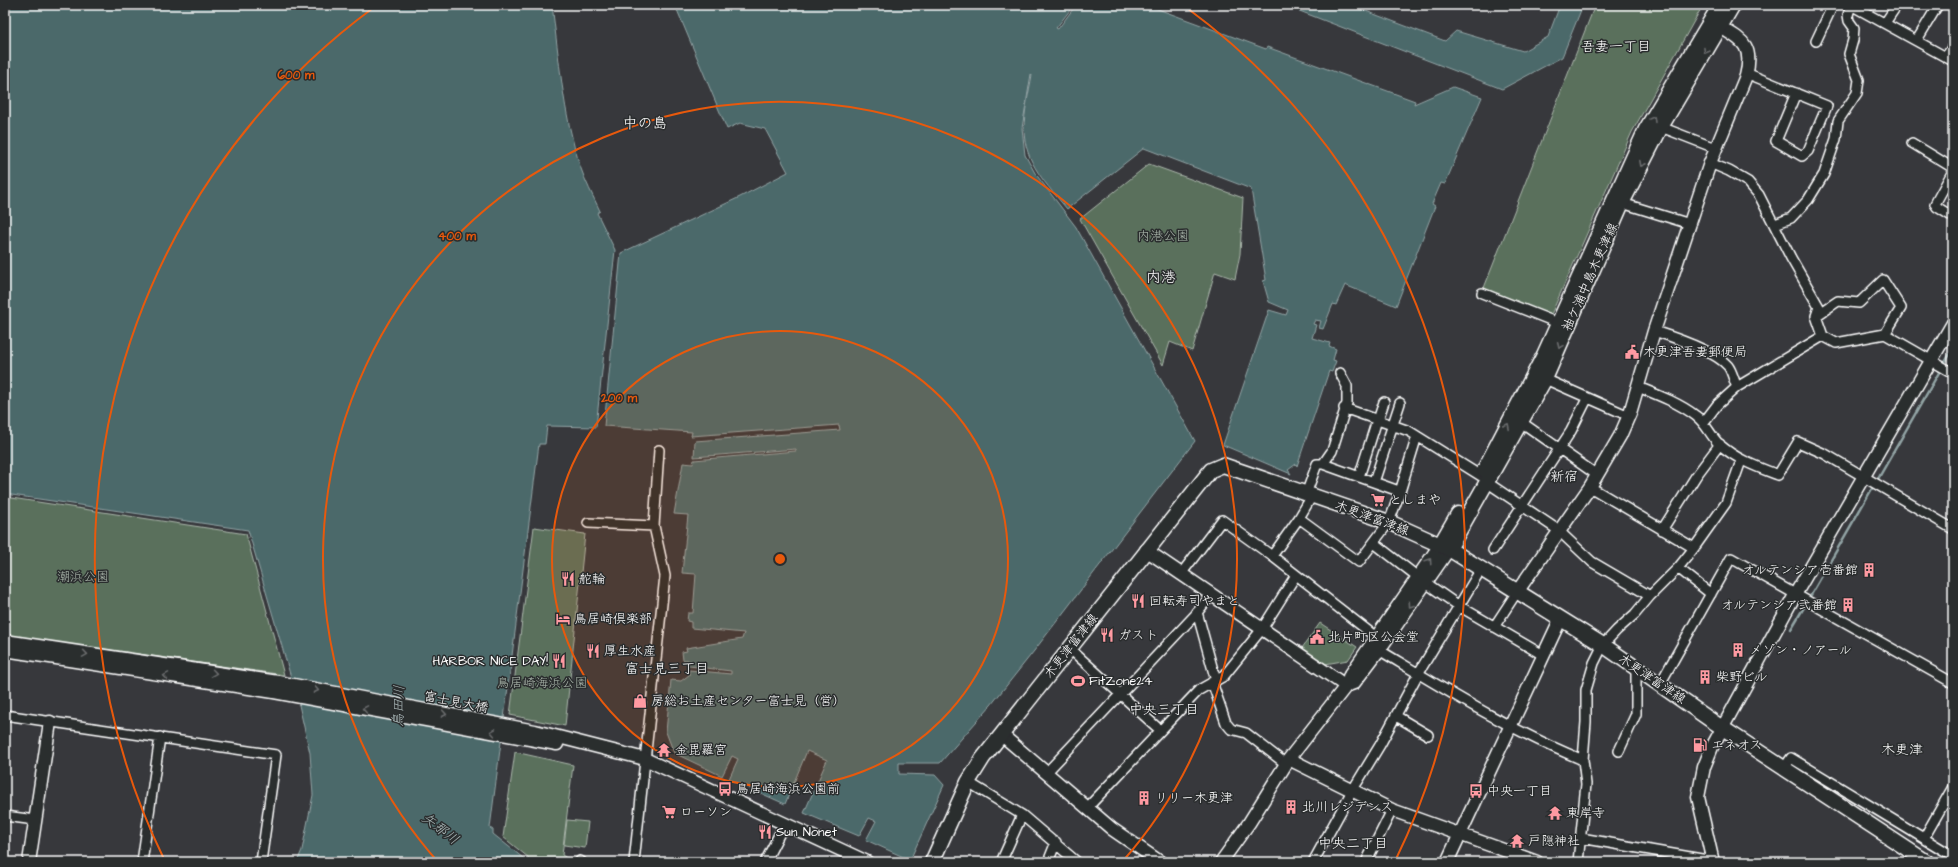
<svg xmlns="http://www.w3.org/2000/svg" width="1958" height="867" font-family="'Architects Daughter','Klee One',sans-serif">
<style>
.green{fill:#5a705b;stroke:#acb8ad}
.water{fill:#4b696b;stroke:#93a5a6}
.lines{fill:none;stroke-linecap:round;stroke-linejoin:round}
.stream{stroke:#93a5a6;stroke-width:2.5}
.street-casing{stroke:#fff;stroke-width:12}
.secondary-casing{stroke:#fff;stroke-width:15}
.primary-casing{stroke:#fff;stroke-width:17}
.street{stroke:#2a2d2e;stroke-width:9}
.secondary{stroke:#2a2d2e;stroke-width:12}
.primary{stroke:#2a2d2e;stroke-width:14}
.oneway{stroke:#6a6c6d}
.ring{fill:none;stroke:#e8590c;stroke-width:2}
.labels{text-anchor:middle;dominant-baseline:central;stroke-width:3;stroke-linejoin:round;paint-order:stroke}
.park-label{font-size:13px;fill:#acb8ad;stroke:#2a2d2e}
.street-label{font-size:13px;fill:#fff;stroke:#2a2d2e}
.poi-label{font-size:13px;fill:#fff;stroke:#2a2d2e;text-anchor:start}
.neighbourhood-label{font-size:14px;fill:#fff;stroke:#2a2d2e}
.water-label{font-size:14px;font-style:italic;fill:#aebcbc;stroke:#2a2d2e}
.quarter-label{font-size:15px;fill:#fff;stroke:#2a2d2e}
.centre{fill:#e8590c;stroke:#2a2d2e;stroke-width:2}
.ring-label{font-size:12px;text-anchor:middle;font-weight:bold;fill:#e8590c;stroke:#2a2d2e;stroke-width:3;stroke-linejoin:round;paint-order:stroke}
</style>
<rect width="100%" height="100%" fill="#37383c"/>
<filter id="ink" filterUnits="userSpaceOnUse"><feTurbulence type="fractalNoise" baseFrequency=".025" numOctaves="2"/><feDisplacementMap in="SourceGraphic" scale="8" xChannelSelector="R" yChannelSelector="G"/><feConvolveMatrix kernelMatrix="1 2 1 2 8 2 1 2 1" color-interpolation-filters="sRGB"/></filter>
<g filter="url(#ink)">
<path class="green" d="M1595 5H1703L1632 132 1549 319 1482 293Z
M1149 164 1243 198 1240 254 1235 279 1215 272 1192 351 1170 342 1163 365 1080 219Z
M5 497 246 534 284 675 5 635Z
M534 527 585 534 565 726 510 715Z
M1320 623 1357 647 1348 660 1325 664 1302 648Z
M515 752 573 765 562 855 573 862H534L503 837Z
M567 820 588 822 585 848 564 845Z"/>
<path class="water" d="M5 5H552C559 58 563 114 580 166 585 181 593 196 600 211L597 213 615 250 596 427 547 426 545 444H539L490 828 493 830V834L528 862H297L302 850 313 795 310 753 299 705 248 530 5 494Z
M675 5H1074L1056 28 1058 29 1076 5H1147L1266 49 1267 47 1415 101 1414 104 1453 87 1482 97 1445 184 1441 183 1432 204 1435 206 1396 306 1345 285 1336 305 1333 304 1323 329 1319 328 1321 321 1315 320 1313 324 1316 325 1312 338 1330 343 1329 346 1336 349 1333 360 1336 361 1332 372 1329 371 1297 466 1296 464 1288 470 1291 474 1223 445 1269 310 1286 315 1288 310 1269 302 1263 281 1266 280 1251 189 1144 148 1067 209C1047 185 1024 162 1024 129 1024 112 1029 92 1032 75L1031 74 1022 128 1025 155 1035 173 1076 227 1195 441 1034 651 991 705 940 763H899V774L935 775 944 785 910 860 866 840 876 821 869 818 859 836 804 813 827 760 807 751 785 804 729 779 738 759 732 756 722 776 674 753 666 732 671 680 681 681 689 675V670L731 674V671L689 666 688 660H683L682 652 687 651 686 648 742 639 744 633 691 628V622L687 621 688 613H693L696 574 682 573 688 515 674 514 683 463 693 464 694 460 796 451V449L694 457 695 441 840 430 839 425 691 436 692 432 604 426 621 253 740 197 788 172 765 129 740 123 727 129Z
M1284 5H1350L1445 41 1456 31 1523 51 1548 37 1560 5H1583L1562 57 1502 89Z"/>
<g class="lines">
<path class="stream" d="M1944 364 1953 349
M1878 479 1941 369
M1811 595 1873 487
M1791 629 1806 604"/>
<defs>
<path id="street" d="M1851 5 1953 61
M1885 23 1897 5
M1917 40 1938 5
M1816 41 1833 5
M1946 57 1953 46
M1746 73 1827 106 1808 151 1802 156 1776 141 1796 93
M1661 127 1715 148
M1912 143 1953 168
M1710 163 1729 171 1748 182 1759 195 1791 258 1819 307 1816 316 1823 336 1836 343 1885 334 1953 373
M1953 171 1935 204 1937 207 1953 217
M1622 203 1690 224
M1775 224 1791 218 1808 200 1824 174 1836 139 1838 121 1857 93 1859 80 1849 54 1853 40 1854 28 1849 21 1848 15 1851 5
M1482 293 1563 325
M1816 316 1838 301 1859 303 1883 280 1901 308 1885 334
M1654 331C1673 337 1715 351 1728 366 1732 371 1734 381 1737 387
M1545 379 1629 416
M1638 387C1658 395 1679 403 1696 416 1706 423 1710 435 1719 444 1737 460 1757 467 1778 475L1798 442 1825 454 1953 529
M1344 408 1409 431 1481 476
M1378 420 1384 402
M1521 422 1597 475
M1704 422 1717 405 1737 387 1823 336
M1359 477 1377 420
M1374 482 1400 403
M1488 483 1558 530 1592 562 1650 596
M1590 487 1694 548
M1306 494 1317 464H1323L1332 451 1347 403V386L1340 373
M1399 495 1417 436
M1299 518 1359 562 1389 522 1399 495 1396 490 1323 464
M588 523 654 526
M1662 530 1696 476 1720 444
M1374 543 1418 577
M1493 550 1571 431 1587 399
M1272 556 1299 518 1312 496
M1678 568 1711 594
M1181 574 1222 520 1272 556 1376 637
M1426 583 1459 606 1543 655
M1197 612 1216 681
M1494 627 1517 592
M1069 648 1160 730
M1379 650C1446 690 1511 731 1583 760
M1212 682 1226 723 1231 729 1246 733 1286 764
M1660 684 1731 558 1953 683
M5 715 276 755 261 862
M1396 716 1428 735
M1619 751 1636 714V667
M1784 768 1791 758 1953 856
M1047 772 1195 615 1212 594
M968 782 1022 815 1077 862
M1088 807 1199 690 1224 676 1262 629 1296 575
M5 816 35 820
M1581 838 1713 861
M1924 838 1953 787
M580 861 582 862
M142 862 160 737
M634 862 665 576 654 526 659 450
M765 862 785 823
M1001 862 1022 815
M1048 862 1056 842
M1313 862 1352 791 1380 745 1418 674 1481 569
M1366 862 1392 810
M1578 862 1586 784 1583 760 1586 722V690L1594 663 1603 645 1617 630 1635 614 1650 596 1678 568 1694 548 1726 503 1741 461"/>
<path id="secondary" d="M1146 550 1346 686 1289 759 1249 823 1221 862
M1517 592 1590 487 1620 436 1630 413 1654 331 1710 163 1746 76C1755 41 1738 39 1714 23
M5 641 278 682 535 731 645 759 867 862
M5 650 274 692 557 744
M1349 677 1440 545
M1346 686 1354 683 1379 650 1449 549
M1002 735 1112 829 1160 862
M1289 759 1392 810 1537 862
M29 862 50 722
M1447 862 1560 620
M1713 862 1698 797 1704 767 1712 747 1796 593 1953 323"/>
<path id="primary" d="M1484 470 1544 355 1646 129 1720 5
M1440 545 1458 514
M1449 549 1545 379 1622 203 1661 127 1733 5
M932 862 968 782 983 758 1211 470 1223 465 1389 522 1449 549 1603 645 1712 721 1927 862"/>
</defs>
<use href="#street" class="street-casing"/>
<use href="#secondary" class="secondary-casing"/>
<use href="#primary" class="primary-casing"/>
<use href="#street" class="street"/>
<use href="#secondary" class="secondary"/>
<use href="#primary" class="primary"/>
</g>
<defs><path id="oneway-chevron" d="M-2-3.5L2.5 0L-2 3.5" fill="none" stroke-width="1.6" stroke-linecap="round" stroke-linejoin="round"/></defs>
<g class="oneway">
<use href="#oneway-chevron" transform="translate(1706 51) rotate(120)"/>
<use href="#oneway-chevron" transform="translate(1653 119) rotate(-59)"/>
<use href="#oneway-chevron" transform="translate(1642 164) rotate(117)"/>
<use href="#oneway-chevron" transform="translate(1560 346) rotate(114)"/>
<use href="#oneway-chevron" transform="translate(1507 426) rotate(-62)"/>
<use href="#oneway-chevron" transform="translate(1429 561) rotate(-56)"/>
<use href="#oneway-chevron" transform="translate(1411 605) rotate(125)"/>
<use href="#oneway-chevron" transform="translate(85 654) rotate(9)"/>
<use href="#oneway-chevron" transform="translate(214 673) rotate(9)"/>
<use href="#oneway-chevron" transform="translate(166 676) rotate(-171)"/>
<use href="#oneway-chevron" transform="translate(316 690) rotate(11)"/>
<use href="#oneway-chevron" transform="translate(365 709) rotate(-170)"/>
<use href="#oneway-chevron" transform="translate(444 714) rotate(11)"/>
<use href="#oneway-chevron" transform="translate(493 732) rotate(-170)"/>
</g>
</g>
<circle cx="780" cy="559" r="228" fill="#e8590c" fill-opacity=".12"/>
<g class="ring">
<circle cx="780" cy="559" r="228"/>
<path d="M438 862A457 457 0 1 1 1122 862"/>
<path d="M164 859A685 685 0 0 1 373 8M1187 8A685 685 0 0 1 1396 859"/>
</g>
<defs>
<symbol id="civic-bare" viewBox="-9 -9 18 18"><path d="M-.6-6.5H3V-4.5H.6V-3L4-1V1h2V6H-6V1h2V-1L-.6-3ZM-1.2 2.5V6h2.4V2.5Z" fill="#ff9aa2" stroke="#2a2d2e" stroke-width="2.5" paint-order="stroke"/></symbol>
<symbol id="supermarket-bare" viewBox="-9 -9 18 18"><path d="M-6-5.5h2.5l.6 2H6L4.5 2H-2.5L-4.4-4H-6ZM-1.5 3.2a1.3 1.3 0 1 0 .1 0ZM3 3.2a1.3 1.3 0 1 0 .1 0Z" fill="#ff9aa2" stroke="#2a2d2e" stroke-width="2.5" paint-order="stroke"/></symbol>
<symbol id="building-bare" viewBox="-9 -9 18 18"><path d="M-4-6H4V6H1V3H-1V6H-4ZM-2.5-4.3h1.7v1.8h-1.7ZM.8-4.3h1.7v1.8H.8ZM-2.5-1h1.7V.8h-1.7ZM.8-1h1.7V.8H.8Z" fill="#ff9aa2" stroke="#2a2d2e" stroke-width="2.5" paint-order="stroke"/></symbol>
<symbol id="restaurant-bare" viewBox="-9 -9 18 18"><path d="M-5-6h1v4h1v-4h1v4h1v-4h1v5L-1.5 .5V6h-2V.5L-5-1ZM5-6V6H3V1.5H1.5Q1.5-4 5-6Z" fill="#ff9aa2" stroke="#2a2d2e" stroke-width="2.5" paint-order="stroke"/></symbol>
<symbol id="hotel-bare" viewBox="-9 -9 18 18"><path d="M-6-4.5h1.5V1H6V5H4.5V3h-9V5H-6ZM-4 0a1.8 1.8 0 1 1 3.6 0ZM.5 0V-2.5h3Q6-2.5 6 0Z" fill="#ff9aa2" stroke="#2a2d2e" stroke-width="2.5" paint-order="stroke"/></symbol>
<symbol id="stadium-bare" viewBox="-9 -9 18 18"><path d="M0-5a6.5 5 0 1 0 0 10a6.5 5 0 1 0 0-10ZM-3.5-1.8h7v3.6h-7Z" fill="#ff9aa2" stroke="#2a2d2e" stroke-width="2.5" paint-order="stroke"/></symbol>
<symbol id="shop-bare" viewBox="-9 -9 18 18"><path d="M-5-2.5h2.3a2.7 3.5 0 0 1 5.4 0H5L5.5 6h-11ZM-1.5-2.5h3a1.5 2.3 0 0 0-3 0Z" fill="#ff9aa2" stroke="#2a2d2e" stroke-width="2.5" paint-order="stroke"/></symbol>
<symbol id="fuel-bare" viewBox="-9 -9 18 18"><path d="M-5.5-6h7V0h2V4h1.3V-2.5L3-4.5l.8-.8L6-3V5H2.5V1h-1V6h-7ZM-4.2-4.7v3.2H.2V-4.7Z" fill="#ff9aa2" stroke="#2a2d2e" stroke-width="2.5" paint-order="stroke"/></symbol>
<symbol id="temple-bare" viewBox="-9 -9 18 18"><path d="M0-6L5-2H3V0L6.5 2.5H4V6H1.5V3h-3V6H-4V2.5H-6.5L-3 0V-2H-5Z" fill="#ff9aa2" stroke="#2a2d2e" stroke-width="2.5" paint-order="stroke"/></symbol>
<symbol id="bus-bare" viewBox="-9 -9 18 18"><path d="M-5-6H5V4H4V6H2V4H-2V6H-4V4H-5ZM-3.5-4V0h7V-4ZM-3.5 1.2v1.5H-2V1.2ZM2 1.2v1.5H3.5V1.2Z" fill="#ff9aa2" stroke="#2a2d2e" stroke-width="2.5" paint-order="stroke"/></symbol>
</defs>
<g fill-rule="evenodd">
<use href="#civic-bare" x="1622" y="342" width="20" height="20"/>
<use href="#supermarket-bare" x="1368" y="490" width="20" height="20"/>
<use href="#building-bare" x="1859" y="560" width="20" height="20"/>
<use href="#restaurant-bare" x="558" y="569" width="20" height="20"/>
<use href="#restaurant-bare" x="1128" y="591" width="20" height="20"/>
<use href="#building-bare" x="1838" y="595" width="20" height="20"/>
<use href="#hotel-bare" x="553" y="609" width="20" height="20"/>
<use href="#restaurant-bare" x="1097" y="625" width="20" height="20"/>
<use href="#civic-bare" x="1307" y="627" width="20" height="20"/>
<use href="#building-bare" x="1728" y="640" width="20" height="20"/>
<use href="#restaurant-bare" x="583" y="641" width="20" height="20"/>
<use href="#restaurant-bare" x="549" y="651" width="20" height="20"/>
<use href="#building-bare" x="1695" y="667" width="20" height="20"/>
<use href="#stadium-bare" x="1068" y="671" width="20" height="20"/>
<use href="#shop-bare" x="630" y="691" width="20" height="20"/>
<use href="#fuel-bare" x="1690" y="735" width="20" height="20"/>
<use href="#temple-bare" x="654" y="740" width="20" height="20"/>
<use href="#bus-bare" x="715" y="779" width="20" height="20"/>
<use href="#bus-bare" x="1466" y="781" width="20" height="20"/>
<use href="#building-bare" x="1134" y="788" width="20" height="20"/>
<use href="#building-bare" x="1281" y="797" width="20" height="20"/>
<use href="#supermarket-bare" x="659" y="802" width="20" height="20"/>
<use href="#temple-bare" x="1545" y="803" width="20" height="20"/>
<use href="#restaurant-bare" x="755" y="822" width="20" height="20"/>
<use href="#temple-bare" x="1507" y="831" width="20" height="20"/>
</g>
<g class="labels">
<g class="park-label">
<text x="1163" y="236">内港公園</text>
<text x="83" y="577">潮浜公園</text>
<text x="542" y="683">鳥居崎海浜公園</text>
</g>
<g class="street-label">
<text transform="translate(1590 277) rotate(-66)">袖ケ浦中島木更津線</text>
<text transform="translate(1372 518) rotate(20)">木更津富津線</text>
<text transform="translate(1071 646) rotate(-52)">木更津富津線</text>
<text transform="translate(1652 679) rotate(34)">木更津富津線</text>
<text transform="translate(456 702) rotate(11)">富士見大橋</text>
</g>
<g class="poi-label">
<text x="1643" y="352">木更津吾妻郵便局</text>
<text x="1389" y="500">としまや</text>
<text x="1858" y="570" text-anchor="end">オルテンシア壱番館</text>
<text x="579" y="579">舵輪</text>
<text x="1149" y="601">回転寿司やまと</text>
<text x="1837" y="605" text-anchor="end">オルテンシア弐番館</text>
<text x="574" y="619">鳥居崎倶楽部</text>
<text x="1118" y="635">ガスト</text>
<text x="1328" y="637">北片町区公会堂</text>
<text x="1749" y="650">メゾン・ノアール</text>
<text x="604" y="651">厚生水産</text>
<text x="548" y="661" text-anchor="end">HARBOR NICE DAY!</text>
<text x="1716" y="677">柴野ビル</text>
<text x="1089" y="681">FitZone24</text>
<text x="651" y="701">房総お土産センター富士見（営）</text>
<text x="1711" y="745">エネオス</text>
<text x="675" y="750">金毘羅宮</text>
<text x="736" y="789">鳥居崎海浜公園前</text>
<text x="1487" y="791">中央一丁目</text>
<text x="1155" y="798">リリー木更津</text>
<text x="1302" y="807">北川レジデンス</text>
<text x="680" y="812">ローソン</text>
<text x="1566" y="813">東岸寺</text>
<text x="776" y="832">Sun Nonet</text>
<text x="1528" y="841">戸隠神社</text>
</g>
<g class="neighbourhood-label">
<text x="1616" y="47">吾妻一丁目</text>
<text x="1564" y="477">新宿</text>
<text x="667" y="669">富士見三丁目</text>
<text x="1164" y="710">中央三丁目</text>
<text x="1902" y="750">木更津</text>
<text x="1353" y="844">中央二丁目</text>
</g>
<g class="water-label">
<text transform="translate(399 706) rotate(-88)">鳥田川</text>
<text transform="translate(440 829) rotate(37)">矢那川</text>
</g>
<g class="quarter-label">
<text x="645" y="123">中の島</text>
<text x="1161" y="277">内港</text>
</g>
</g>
<circle cx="780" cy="559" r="6" class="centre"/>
<g class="ring-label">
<text x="296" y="79">600 m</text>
<text x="457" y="240">400 m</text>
<text x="619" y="402">200 m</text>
</g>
<rect width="1958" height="867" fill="none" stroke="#2a2d2e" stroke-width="20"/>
<rect x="10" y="10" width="1938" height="847" fill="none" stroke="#fff" stroke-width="1.5" filter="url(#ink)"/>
</svg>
